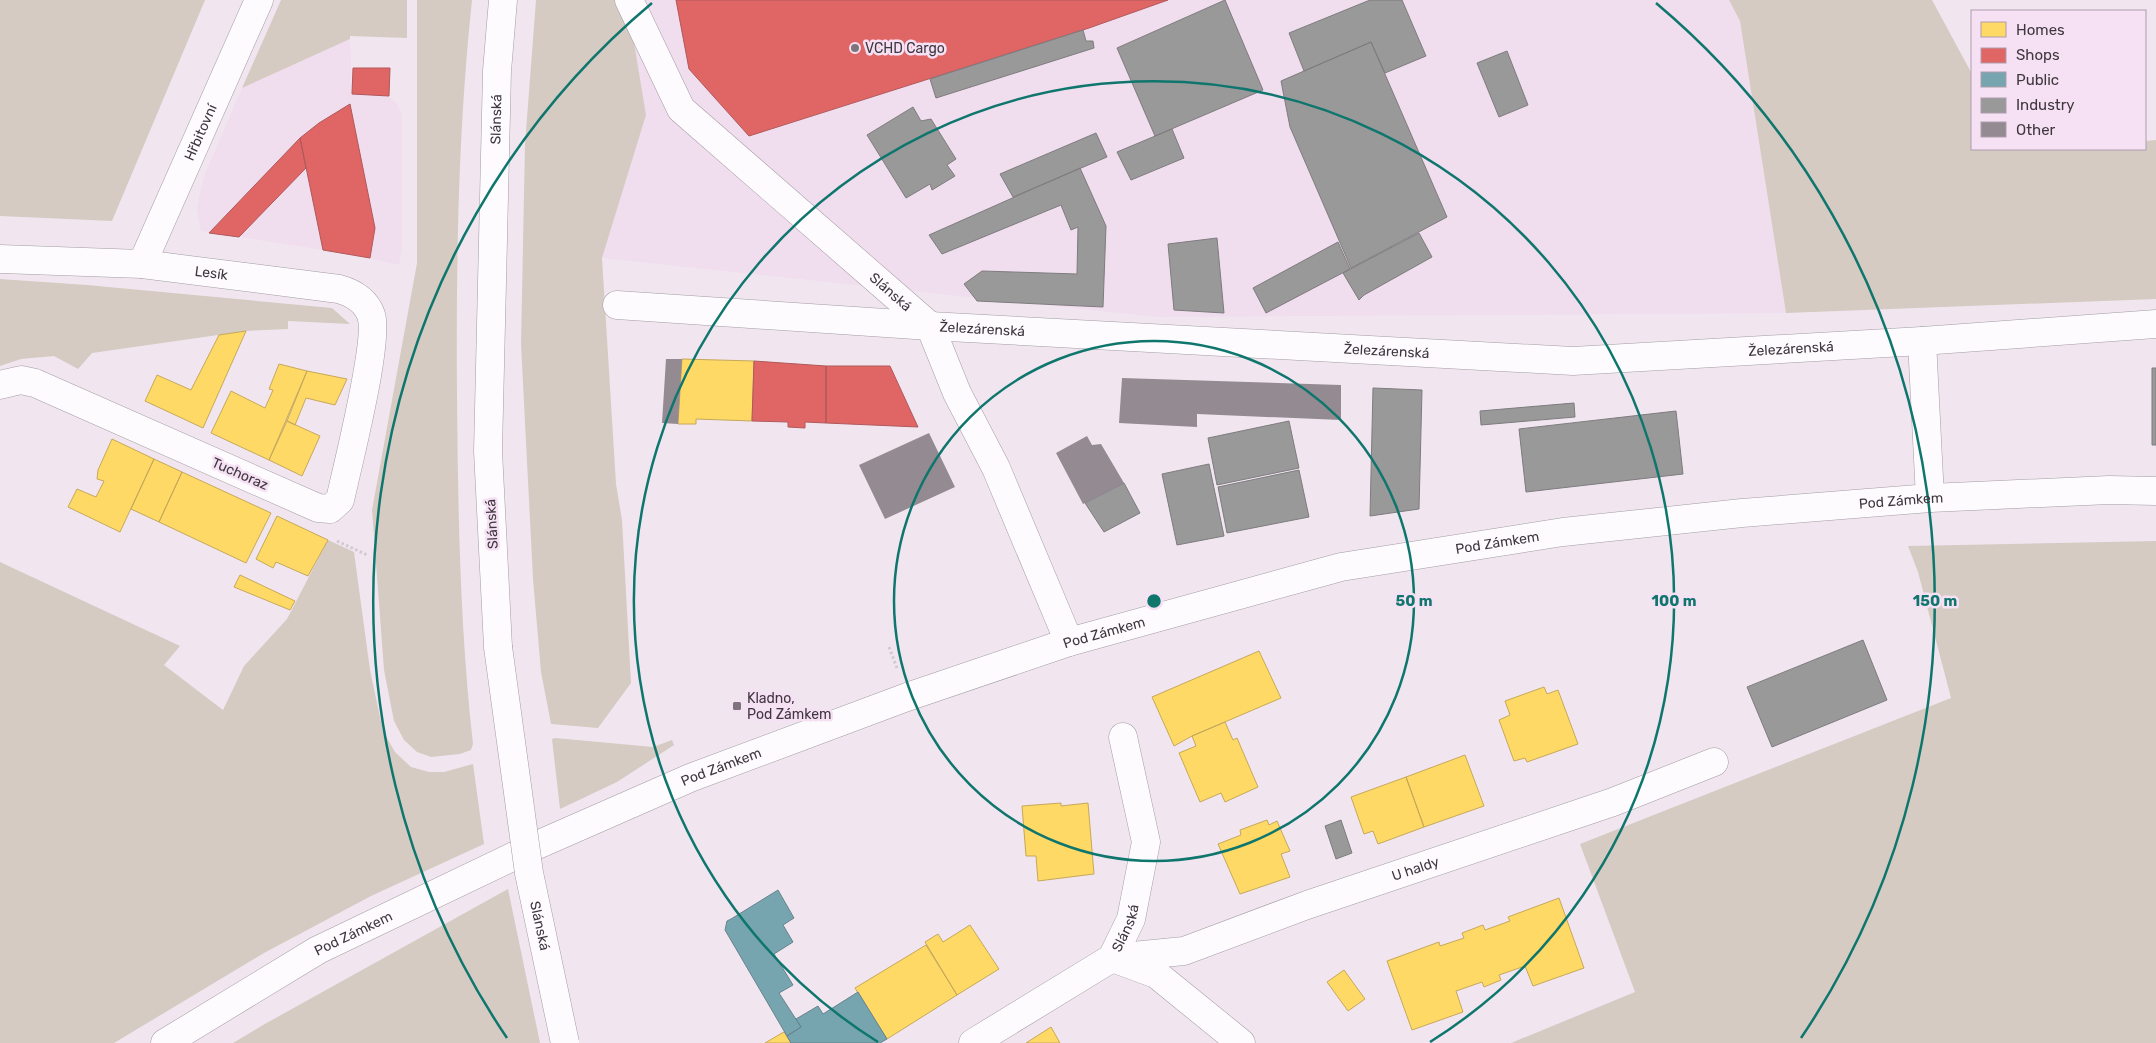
<svg xmlns="http://www.w3.org/2000/svg" width="2156" height="1043" font-family="Rubik,sans-serif">
<style>
.built{fill:#f0ddee}
.green{fill:#d5cbc2}
.homes{fill:#ffd966;stroke:#c5a85a}
.shops{fill:#e06666;stroke:#b0585a}
.public{fill:#76a5af;stroke:#66848d}
.industry{fill:#999;stroke:#7e7c7e}
.building{fill:#938a92}
.lines{fill:none;stroke-linecap:round;stroke-linejoin:round}
.minor-casing{stroke:#a39ca3;stroke-width:29}
.major-casing{stroke:#a39ca3;stroke-width:29}
.path{stroke:#cfcbce;stroke-width:3;stroke-dasharray:2.5 2.5;stroke-linecap:butt}
.minor{stroke:#fdfbfd;stroke-width:28}
.major{stroke:#fdfbfd;stroke-width:28}
.major-bridge-casing{stroke:#a39ca3;stroke-width:29;stroke-linecap:butt}
.major-bridge{stroke:#fdfbfd;stroke-width:28}
.ring{fill:none;stroke:#0f766e;stroke-width:2.5}
.poi-dot{fill:#7d747c;stroke:#f6e1f4;stroke-width:2}
.labels{text-anchor:middle;dominant-baseline:central;stroke-width:5;stroke-linejoin:round;paint-order:stroke}
.poi-label{font-size:14px;fill:#3f373e;stroke:#f6e1f4;text-anchor:start}
.street-label{font-size:14px;fill:#3f373e;stroke:#f6e1f4}
.centre{fill:#0f766e;stroke:#f6e1f4;stroke-width:2.5}
.ring-label{font-size:15px;text-anchor:middle;font-weight:bold;fill:#0f766e;stroke:#f6e1f4;stroke-width:5;stroke-linejoin:round;paint-order:stroke}
</style>
<rect width="100%" height="100%" fill="#f1e6f0"/>
<path class="built" d="M627 0H1729L1740 21 1786 313 1158 317 602 258 646 115Z
M350 39 352 94 389 96 397 104 402 114V247L399 265 349 254 201 231 197 208 204 176 242 88Z"/>
<path class="green" d="M0 0H205L112 221 0 216Z
M281 0H407V38L350 36V39L242 88Z
M417 0H472C458 131 456 264 457 397 458 513 460 628 473 744L471 750 460 754 431 757 417 752 404 740 394 721 384 670 372 510 417 263Z
M536 0H627L646 115 602 258 616 484 622 520 631 683 598 728 551 724 541 672 533 579 521 344 525 144Z
M1729 0H1932L1972 74V149H2145V141L2156 140V299L1786 313 1740 21Z
M0 279 87 285 332 308 350 324 288 321V329L246 331 92 353 78 369 54 356 21 359 0 366Z
M328 540 354 552 370 670 383 731 395 752 411 767 429 772H444L473 764 484 844 371 896 264 953 114 1043H0V562L180 646 164 665 223 710 244 666 287 619Z
M2156 541V1043H1511L1635 992 1580 844 1951 698 1918 572 1908 546Z
M555 738 653 747 672 740 674 745 617 782 560 809 552 739Z
M508 889 540 1043H233L263 1025Z"/>
<path class="homes" d="M246 331 203 428 145 401 157 375 191 390 219 335Z
M682 359 754 361 752 421 696 419V424H678Z
M279 364 307 371 269 460 211 433 231 391 265 408 273 390 269 389Z
M307 371 347 379 335 405 306 398 295 425 287 421Z
M287 421 320 436 302 476 269 460Z
M112 439 154 459 120 532 68 507 77 489 96 497 104 481 97 479 98 470Z
M154 459 182 472 159 522 131 509Z
M182 472 271 513 246 563 159 522Z
M277 516 328 540 308 576 276 562 273 568 256 559Z
M240 575 295 601 290 610 234 587Z
M1259 651 1281 698 1192 736 1174 746 1152 697Z
M1544 687 1547 694 1558 690 1578 744 1527 762 1525 758 1514 761 1499 720 1510 715 1505 701Z
M1225 722 1233 740 1237 738 1258 787 1225 802 1221 793 1200 802 1179 753 1196 746 1192 736Z
M1465 755 1484 806 1424 827 1406 777Z
M1406 777 1424 827 1378 844 1373 831 1364 834 1351 797Z
M1061 803V806L1088 803 1094 874 1038 881 1036 856H1026L1022 806Z
M1267 820 1269 825 1277 821 1290 851 1281 854 1290 877 1240 894 1218 844 1241 835 1240 830Z
M1559 898 1584 968 1533 986 1525 966 1499 975 1501 980 1484 987 1482 982 1456 991 1463 1012 1412 1030 1387 961 1439 942 1440 946 1464 938 1462 933 1483 925 1485 930 1510 921 1508 917Z
M970 925 999 969 957 995 925 942 938 934 943 942Z
M926 945 957 995 887 1039 855 988Z
M1344 970 1365 999 1348 1011 1327 982Z
M1051 1027 1060 1043H1026Z
M784 1032 791 1043H765L782 1033Z"/>
<path class="shops" d="M676 0H1168L1089 28 749 136 689 69Z
M353 68H390L389 96 352 94Z
M350 104 375 228 370 258 323 250 300 138 319 123Z
M300 138 306 168 239 237 209 233Z
M754 361 826 366V423L805 422V428L788 427V422L752 421Z
M826 366H890L918 427 826 423Z"/>
<path class="public" d="M778 890 794 918 783 925 793 942 774 954 793 985 779 993 801 1027 787 1036 725 930 727 921 731 919Z
M858 992 887 1039 880 1043H791L787 1036 801 1027 796 1019 818 1006 823 1014Z"/>
<path class="industry" d="M1225 0 1263 90 1155 136 1117 48Z
M1370 0H1402L1426 56 1385 73 1371 42 1304 71 1289 33Z
M1083 30 1086 41H1093L1094 48 936 98 930 79Z
M1371 42 1447 217 1351 268 1290 127 1281 81Z
M1507 51 1528 105 1499 117 1477 63Z
M913 107 921 121 931 119 956 159 947 165 955 176 932 190 930 184 906 198 867 135Z
M1172 129 1184 158 1131 180 1117 152Z
M1096 133 1107 157 1013 197 1000 174Z
M1080 168 1106 226 1103 307 977 301 964 284 982 271 1077 274 1078 227 1071 230 1061 205 942 254 929 235Z
M1419 233 1432 257 1364 295 1359 300 1343 273Z
M1217 238 1224 313 1174 310 1168 244Z
M1338 242 1350 269 1266 313 1253 288Z
M2152 368H2156V445H2152Z
M1373 388 1422 390 1419 509 1370 516Z
M1574 403 1575 417 1481 425 1480 411Z
M1676 411 1683 474 1526 492 1519 429Z
M1289 421 1299 468 1217 485 1208 438Z
M1209 464 1224 536 1177 545 1162 474Z
M1299 470 1309 517 1227 533 1218 487Z
M1124 483 1140 513 1104 532 1085 503Z
M1863 640 1887 700 1772 747 1747 687Z
M1341 820 1352 853 1336 859 1325 826Z"/>
<path class="building" d="M666 359H682L678 424 662 423Z
M1122 378 1341 385V420L1197 414V427L1119 423Z
M929 433 955 487 885 519 859 465Z
M1087 436 1092 445 1101 444 1124 483 1083 504 1056 453Z"/>
<g class="lines">
<defs>
<g id="minor">
<path id="s1" d="M629 0 681 109 930 326 957 393 996 468 1069 642"/>
<path id="s2" d="M0 259 142 264 339 289C353 293 366 301 371 315 380 339 347 468 340 500L330 509 318 508 35 383 21 380 0 385"/>
<path id="s3" d="M142 264 259 0"/>
<path id="s4" d="M617 305 930 326 1573 361 1922 341 2156 324"/>
<path d="M1922 341 1930 498"/>
<path id="s5" d="M1112 958 1184 951 1307 905 1613 802 1714 762"/>
<path d="M1118 960 1156 974 1241 1043"/>
<path id="s6" d="M165 1043 318 950 535 846 690 778 907 697 1069 642 1341 567 1563 532 1742 513 1930 498 2109 490 2156 491"/>
<path id="s7" d="M973 1043 1112 958 1131 919 1146 842 1123 737"/>
</g>
<g id="major">
<path id="s8" d="M498 647 488 451 497 71 503 0"/>
</g>
</defs>
<use href="#minor" class="minor-casing"/>
<use href="#major" class="major-casing"/>
<path class="path" d="M337 541 367 555
M889 647 897 668"/>
<use href="#minor" class="minor"/>
<use href="#major" class="major"/>
<defs>
<g id="major-bridge">
<path id="s9" d="M498 647 529 873 565 1043"/>
</g>
</defs>
<use href="#major-bridge" class="major-bridge-casing"/>
<use href="#major-bridge" class="major-bridge"/>
</g>
<g class="ring">
<circle cx="1154" cy="601" r="260"/>
<path d="M878 1042A520 520 0 1 1 1430 1042"/>
<path d="M507 1038A781 781 0 0 1 652 3M1656 3A781 781 0 0 1 1801 1038"/>
</g>
<g class="poi-dot">
<circle cx="855" cy="48" r="5"/>
<rect x="732" y="701" width="10" height="10" rx="2.5"/>
</g>
<g class="labels">
<g class="poi-label">
<text x="865" y="48">VCHD Cargo</text>
<text x="747" y="698">Kladno,<tspan x="747" dy="16">Pod Zámkem</tspan></text>
</g>
<g class="street-label">
<text stroke="none"><textPath href="#s8" startOffset="528">Slánská</textPath></text>
<text stroke="none"><textPath href="#s3" startOffset="144">Hřbitovní</textPath></text>
<text stroke="none"><textPath href="#s2" startOffset="212">Lesík</textPath></text>
<text stroke="none"><textPath href="#s1" startOffset="399">Slánská</textPath></text>
<text stroke="none"><textPath href="#s4" startOffset="366">Železárenská</textPath></text>
<text stroke="none"><textPath href="#s4" startOffset="1176">Železárenská</textPath></text>
<text stroke="none"><textPath href="#s4" startOffset="771">Železárenská</textPath></text>
<text transform="translate(240 474) rotate(24)">Tuchoraz</text>
<text stroke="none"><textPath href="#s6" startOffset="1838">Pod Zámkem</textPath></text>
<text transform="translate(492 524) rotate(-93)">Slánská</text>
<text stroke="none"><textPath href="#s6" startOffset="1432">Pod Zámkem</textPath></text>
<text stroke="none"><textPath href="#s6" startOffset="1028">Pod Zámkem</textPath></text>
<text stroke="none"><textPath href="#s6" startOffset="622">Pod Zámkem</textPath></text>
<text stroke="none"><textPath href="#s5" startOffset="318">U haldy</textPath></text>
<text stroke="none"><textPath href="#s9" startOffset="282">Slánská</textPath></text>
<text stroke="none"><textPath href="#s7" startOffset="196">Slánská</textPath></text>
<text stroke="none"><textPath href="#s6" startOffset="218">Pod Zámkem</textPath></text>
</g>
</g>
<circle cx="1154" cy="601" r="8" class="centre"/>
<g class="ring-label">
<text x="1414" y="606">50 m</text>
<text x="1674" y="606">100 m</text>
<text x="1935" y="606">150 m</text>
</g>
<rect x="1971" y="10" width="175" height="140" fill="#f6e1f4" stroke="#ad9dab"/>
<rect x="1981" y="22" width="25" height="15" fill="#ffd966" stroke="#ad9dab"/>
<text x="2016" y="35" font-size="15" fill="#3f373e">Homes</text>
<rect x="1981" y="48" width="25" height="15" fill="#e06666" stroke="#ad9dab"/>
<text x="2016" y="60" font-size="15" fill="#3f373e">Shops</text>
<rect x="1981" y="72" width="25" height="15" fill="#76a5af" stroke="#ad9dab"/>
<text x="2016" y="85" font-size="15" fill="#3f373e">Public</text>
<rect x="1981" y="98" width="25" height="15" fill="#999999" stroke="#ad9dab"/>
<text x="2016" y="110" font-size="15" fill="#3f373e">Industry</text>
<rect x="1981" y="122" width="25" height="15" fill="#938a92" stroke="#ad9dab"/>
<text x="2016" y="135" font-size="15" fill="#3f373e">Other</text>
</svg>
